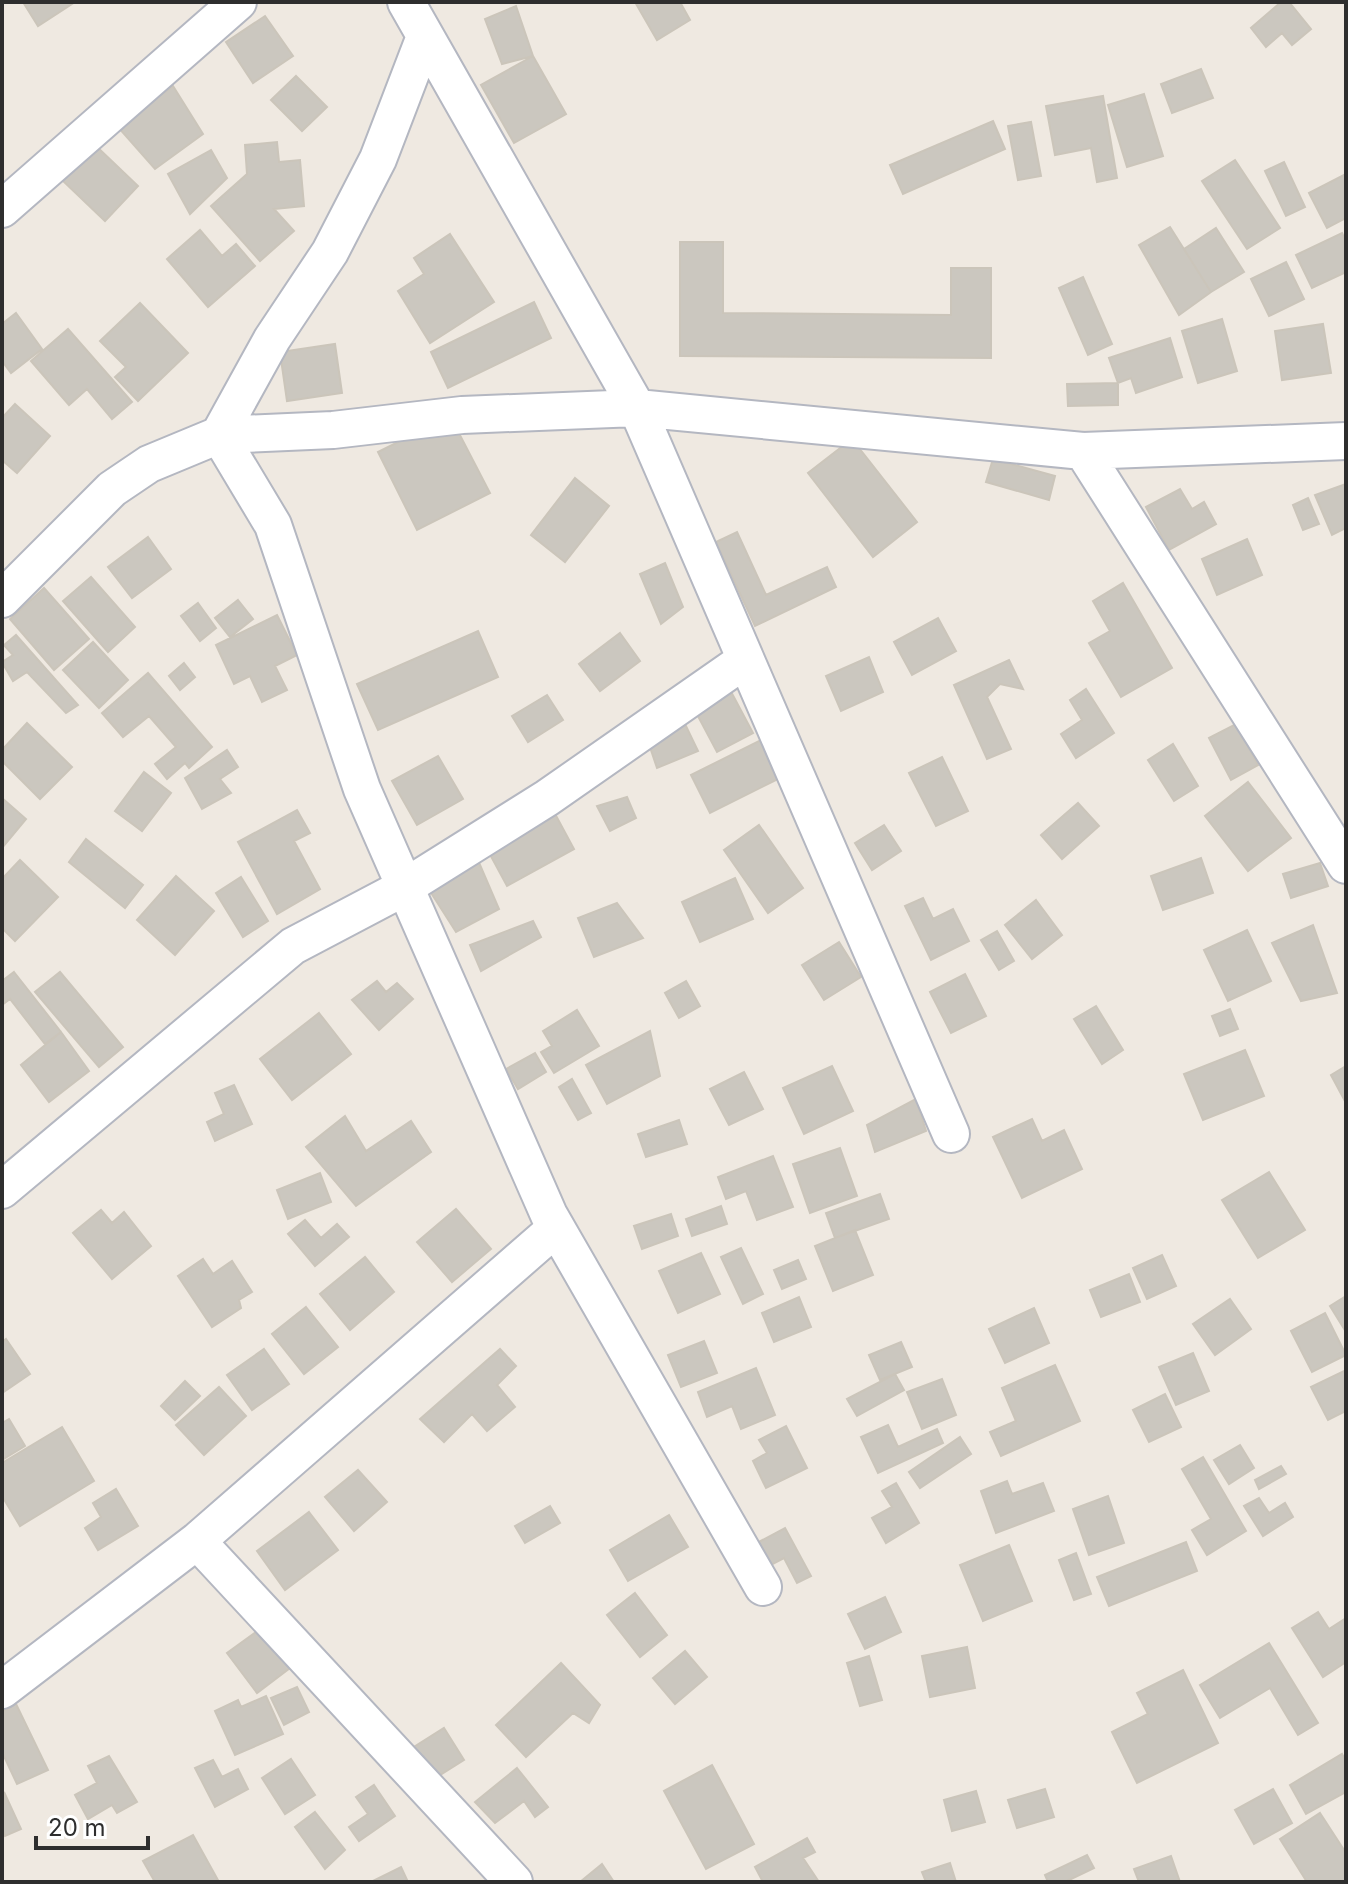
<svg xmlns="http://www.w3.org/2000/svg" width="1348" height="1884" font-family="Inter,sans-serif">
<style>
.building{fill:#cbc7bf;stroke:#cbc5ba;stroke-width:2}
.lines{fill:none;stroke-linecap:round;stroke-linejoin:round}
.minor-casing{stroke:#b4b7c1;stroke-width:40}
.minor{stroke:#fff;stroke-width:36}
</style>
<rect width="100%" height="100%" fill="#efe9e1"/>
<path class="building" d="M23 2H75L38 26Z
M635 2H680L690 20 657 40Z
M1281 2H1289L1311 29 1292 45 1282 33 1266 47 1251 28Z
M516 6 533 56 502 64 485 19Z
M265 16 293 56 253 83 226 42Z
M533 56 566 114 514 143 481 85Z
M1201 69 1213 98 1172 113 1161 84Z
M296 76 327 107 302 131 271 100Z
M173 86 203 134 155 169 117 126Z
M1144 94 1163 156 1127 167 1108 105Z
M1103 96 1117 178 1097 182 1091 148 1055 155 1046 106Z
M993 121 1005 149 903 194 890 165Z
M1031 122 1041 176 1018 180 1008 126Z
M277 142 279 162 300 160 304 206 274 209 294 231 260 261 211 206 247 174 245 145Z
M95 145 138 186 105 221 62 180Z
M211 150 227 178 190 214 168 174Z
M1235 160 1280 228 1247 249 1202 181Z
M1284 162 1305 207 1286 216 1265 171Z
M1346 174V218L1327 228 1309 193Z
M1170 227 1211 292 1179 315 1139 245Z
M1216 228 1244 272 1211 292 1184 249Z
M200 230 222 256 236 244 255 266 208 307 167 259Z
M1342 233 1346 242V272L1312 288 1296 255Z
M450 234 494 302 430 343 398 291 424 274 414 258Z
M680 242H723V313L951 315V268H991V358L680 356Z
M1286 262 1304 299 1269 316 1251 279Z
M1083 277 1112 344 1088 355 1059 288Z
M534 302 551 338 448 388 431 352Z
M140 303 188 353 138 401 115 377 126 367 100 341Z
M16 313 42 349 11 373 2 361V324Z
M1222 319 1237 371 1198 383 1182 331Z
M1323 324 1331 373 1282 380 1275 331Z
M68 329 132 402 112 419 87 389 69 405 31 361Z
M1170 338 1182 377 1136 393 1131 378 1118 383 1109 358Z
M335 344 342 393 287 401 280 352Z
M1118 383V405L1068 406 1067 384Z
M15 404 50 436 17 473 2 460V418Z
M450 416 490 493 417 530 378 452Z
M852 439 917 522 873 557 808 473Z
M993 459 1055 476 1049 500 986 482Z
M575 478 609 506 565 562 531 535Z
M1346 484V528L1332 535 1315 495Z
M1180 489 1192 509 1204 502 1216 524 1169 550 1146 507Z
M1308 498 1319 524 1303 530 1293 505Z
M737 532 766 595 827 567 836 587 755 626 716 542Z
M148 537 171 569 132 598 108 567Z
M1247 539 1262 575 1217 595 1202 559Z
M665 563 683 607 661 624 640 574Z
M91 577 135 627 108 652 63 601Z
M1123 583 1172 668 1121 697 1089 643 1110 631 1093 601Z
M44 588 89 639 54 670 10 619Z
M238 600 253 619 230 637 215 618Z
M198 603 216 628 200 641 181 616Z
M277 615 297 655 275 666 287 690 262 702 250 676 234 684 216 645Z
M938 618 956 651 912 675 894 642Z
M478 631 498 677 378 730 357 684Z
M620 633 640 661 600 691 579 664Z
M16 635 78 705 66 713 27 672 13 681 2 662 13 655 4 645Z
M93 642 128 680 99 708 63 670Z
M869 657 883 692 841 711 826 676Z
M1009 660 1023 689 1000 684 987 697 1011 749 987 759 954 685Z
M184 663 195 677 180 690 169 676Z
M148 673 212 747 189 768 185 763 167 779 155 764 176 747 149 716 123 737 102 713Z
M728 686 753 733 717 752 692 705Z
M1086 689 1114 733 1076 758 1061 734 1082 720 1070 700Z
M547 695 563 720 528 742 512 716Z
M684 722 698 751 657 768 647 738Z
M27 723 72 767 40 799 2 761V750Z
M1236 724 1258 765 1231 780 1209 738Z
M763 739 782 777 710 813 691 775Z
M1173 744 1198 786 1174 801 1148 760Z
M227 750 238 767 220 779 231 793 202 809 185 778Z
M438 756 463 799 417 825 392 781Z
M942 757 968 811 936 826 909 773Z
M144 772 171 793 142 831 115 811Z
M1248 782 1291 838 1248 871 1205 816Z
M627 797 636 818 610 831 597 806Z
M2 798 26 819 2 848Z
M1078 803 1099 826 1062 859 1041 835Z
M297 810 310 833 294 841 320 889 277 914 238 842Z
M554 812 574 849 507 886 487 849Z
M759 825 803 888 768 913 724 850Z
M884 825 901 851 872 870 855 843Z
M86 839 143 885 125 908 69 862Z
M477 858 499 909 456 932 426 885Z
M1201 858 1213 893 1163 910 1151 876Z
M20 860 58 897 15 941 2 928V879Z
M1320 863 1328 886 1291 898 1283 874Z
M176 876 214 911 175 955 137 920Z
M241 877 268 921 243 937 216 893Z
M735 878 753 919 700 942 682 902Z
M923 898 933 919 953 909 969 941 931 960 905 906Z
M1036 900 1062 935 1032 959 1005 925Z
M617 903 643 938 594 957 578 918Z
M533 921 541 937 481 971 470 945Z
M1313 925 1337 993 1301 1001 1272 943Z
M1247 930 1271 981 1228 1001 1204 950Z
M997 931 1014 961 999 970 981 940Z
M839 942 861 977 824 1000 802 965Z
M14 972 61 1032 45 1044 10 999 2 1005V981Z
M60 972 123 1047 99 1067 35 992Z
M965 974 986 1016 951 1033 930 992Z
M377 981 386 992 397 983 413 999 379 1030 352 1000Z
M686 981 700 1006 679 1018 665 993Z
M1096 1006 1123 1050 1102 1064 1074 1019Z
M1230 1009 1238 1029 1220 1036 1212 1016Z
M577 1010 599 1046 554 1073 541 1052 552 1046 543 1031Z
M319 1013 351 1054 292 1100 260 1059Z
M650 1031 660 1076 607 1104 586 1065Z
M61 1032 89 1071 49 1102 21 1065Z
M1245 1050 1264 1096 1203 1120 1184 1074Z
M535 1053 546 1072 518 1089 506 1069Z
M832 1066 853 1111 804 1134 783 1088Z
M1346 1066V1103L1331 1075Z
M744 1072 763 1109 729 1125 710 1089Z
M572 1079 591 1113 578 1120 559 1087Z
M234 1085 252 1124 215 1141 207 1122 224 1114 215 1093Z
M916 1099 926 1131 875 1152 867 1125Z
M345 1116 366 1151 411 1121 431 1152 356 1206 306 1147Z
M1032 1119 1042 1141 1064 1130 1082 1169 1022 1198 993 1137Z
M679 1120 687 1144 646 1157 638 1134Z
M840 1148 857 1196 810 1213 793 1164Z
M773 1156 793 1207 757 1220 746 1191 726 1199 718 1177Z
M1269 1172 1305 1230 1258 1258 1222 1200Z
M320 1173 331 1202 288 1219 277 1190Z
M880 1194 889 1219 835 1238 826 1213Z
M721 1206 727 1224 692 1236 686 1219Z
M456 1209 491 1249 452 1282 417 1242Z
M101 1210 112 1223 124 1212 151 1246 112 1279 73 1233Z
M671 1214 678 1236 642 1249 634 1226Z
M305 1220 321 1238 337 1224 349 1237 315 1266 288 1234Z
M855 1230 873 1275 833 1291 815 1246Z
M741 1248 763 1294 743 1304 721 1257Z
M701 1253 720 1294 678 1313 659 1271Z
M1162 1255 1176 1286 1147 1299 1133 1268Z
M365 1257 394 1292 350 1330 320 1294Z
M203 1259 213 1274 232 1261 252 1292 239 1300 241 1308 212 1327 178 1276Z
M798 1260 806 1279 782 1289 774 1270Z
M1129 1274 1140 1302 1101 1317 1090 1290Z
M1346 1296V1332L1330 1306Z
M799 1297 811 1327 774 1342 762 1313Z
M1230 1299 1251 1329 1215 1355 1193 1324Z
M306 1307 338 1347 304 1374 272 1334Z
M1034 1308 1049 1343 1005 1363 989 1329Z
M1325 1313 1346 1355 1312 1372 1291 1331Z
M6 1339 30 1374 2 1393V1342Z
M704 1341 717 1373 681 1387 668 1355Z
M901 1342 912 1367 880 1380 869 1355Z
M264 1349 289 1384 252 1410 227 1375Z
M500 1349 516 1366 497 1385 515 1407 487 1431 472 1414 444 1442 420 1419Z
M1193 1353 1209 1391 1176 1405 1159 1367Z
M1055 1365 1080 1421 1001 1456 990 1432 1016 1421 1002 1388Z
M756 1368 775 1415 741 1429 732 1406 707 1417 698 1392Z
M1346 1370V1411L1328 1420 1311 1387Z
M895 1374 904 1390 857 1416 847 1399Z
M942 1379 956 1415 922 1429 907 1392Z
M185 1381 200 1396 175 1420 161 1406Z
M219 1387 246 1416 204 1455 176 1425Z
M1165 1394 1181 1427 1149 1442 1133 1410Z
M9 1419 25 1446 2 1460V1423Z
M888 1425 898 1447 937 1429 943 1443 878 1473 861 1437Z
M786 1426 807 1468 766 1488 753 1461 767 1453 759 1440Z
M62 1427 94 1481 20 1526 2 1496V1463Z
M960 1437 971 1454 920 1488 909 1472Z
M1240 1445 1254 1468 1229 1484 1214 1460Z
M1203 1457 1246 1531 1207 1555 1192 1530 1211 1519 1182 1469Z
M1281 1466 1286 1474 1259 1489 1255 1480Z
M358 1470 387 1502 354 1531 325 1497Z
M1007 1481 1012 1494 1043 1483 1054 1511 996 1533 981 1491Z
M896 1483 919 1523 886 1543 872 1518 892 1507 882 1491Z
M116 1489 138 1526 98 1550 85 1528 101 1517 93 1503Z
M1108 1496 1124 1543 1089 1555 1073 1509Z
M1259 1498 1269 1513 1285 1503 1293 1517 1263 1536 1244 1506Z
M550 1506 560 1523 525 1543 515 1526Z
M309 1512 338 1550 285 1590 257 1551Z
M669 1515 688 1547 628 1581 610 1550Z
M785 1528 811 1576 797 1583 784 1558 767 1567 755 1544Z
M1186 1542 1197 1571 1109 1606 1097 1577Z
M1009 1545 1032 1601 983 1621 960 1565Z
M1076 1553 1091 1594 1074 1600 1059 1560Z
M635 1593 667 1635 640 1657 607 1615Z
M885 1597 901 1632 865 1649 848 1614Z
M1318 1612 1329 1629 1346 1618V1662L1323 1677 1292 1628Z
M260 1629 290 1668 257 1693 227 1653Z
M1269 1643 1318 1723 1298 1735 1270 1688 1220 1718 1200 1685Z
M967 1647 975 1688 930 1697 922 1656Z
M685 1651 707 1677 675 1704 653 1678Z
M869 1656 882 1700 860 1706 847 1663Z
M561 1663 600 1705 589 1723 573 1713 526 1757 496 1725Z
M1183 1670 1218 1743 1137 1783 1112 1732 1148 1714 1137 1693Z
M297 1687 309 1712 284 1725 271 1698Z
M266 1696 283 1734 235 1755 215 1711 238 1700 241 1707Z
M16 1704 48 1770 17 1784 2 1752V1711Z
M444 1728 464 1760 429 1782 409 1750Z
M1342 1754 1346 1761V1792L1306 1814 1290 1785Z
M109 1756 137 1802 117 1813 112 1805 88 1819 75 1795 97 1783 88 1766Z
M291 1759 315 1795 285 1814 262 1778Z
M213 1760 222 1777 238 1769 248 1789 215 1807 195 1768Z
M712 1765 754 1844 706 1869 664 1791Z
M517 1768 548 1807 535 1817 524 1801 495 1823 475 1802Z
M374 1785 395 1816 359 1841 349 1827 368 1814 356 1797Z
M1045 1789 1054 1817 1017 1828 1008 1800Z
M1273 1789 1292 1823 1254 1844 1235 1810Z
M976 1791 985 1822 952 1831 944 1800Z
M4 1792 21 1829 5 1836 2 1829Z
M315 1812 345 1850 325 1869 295 1827Z
M1320 1813 1346 1853V1882H1307L1280 1839Z
M193 1835 219 1882H155L143 1861Z
M807 1838 815 1852 803 1858 819 1882H763L755 1867Z
M1087 1855 1094 1868 1065 1882H1048L1045 1875Z
M1171 1856 1180 1882H1139L1134 1869Z
M950 1863 956 1882H926L922 1872Z
M602 1864 614 1882H580Z
M401 1867 408 1882H371Z"/>
<g class="lines">
<defs>
<path id="minor" d="M406 2 637 408 951 1134
M424 39 378 159 330 252 272 339 219 435 273 525 362 789 549 1215 763 1587
M2 209 238 2
M1083 451 1346 865
M2 599 112 489 149 464 219 435 333 430 462 415 637 408 1083 451 1346 441
M2 1190 293 946 405 887 547 798 745 660
M197 1541 514 1882
M2 1690 197 1541 556 1228"/>
</defs>
<use href="#minor" class="minor-casing"/>
<use href="#minor" class="minor"/>
</g>
<rect width="1348" height="1884" fill="none" stroke="#2e2e2e" stroke-width="8"/>
<path d="M36 1836v12h112v-12" fill="none" stroke="#2e2e2e" stroke-width="4"/>
<text x="48" y="1836" font-size="24" fill="#2e2e2e" stroke="#ffffff" stroke-width="6" paint-order="stroke">20 m</text>
</svg>
